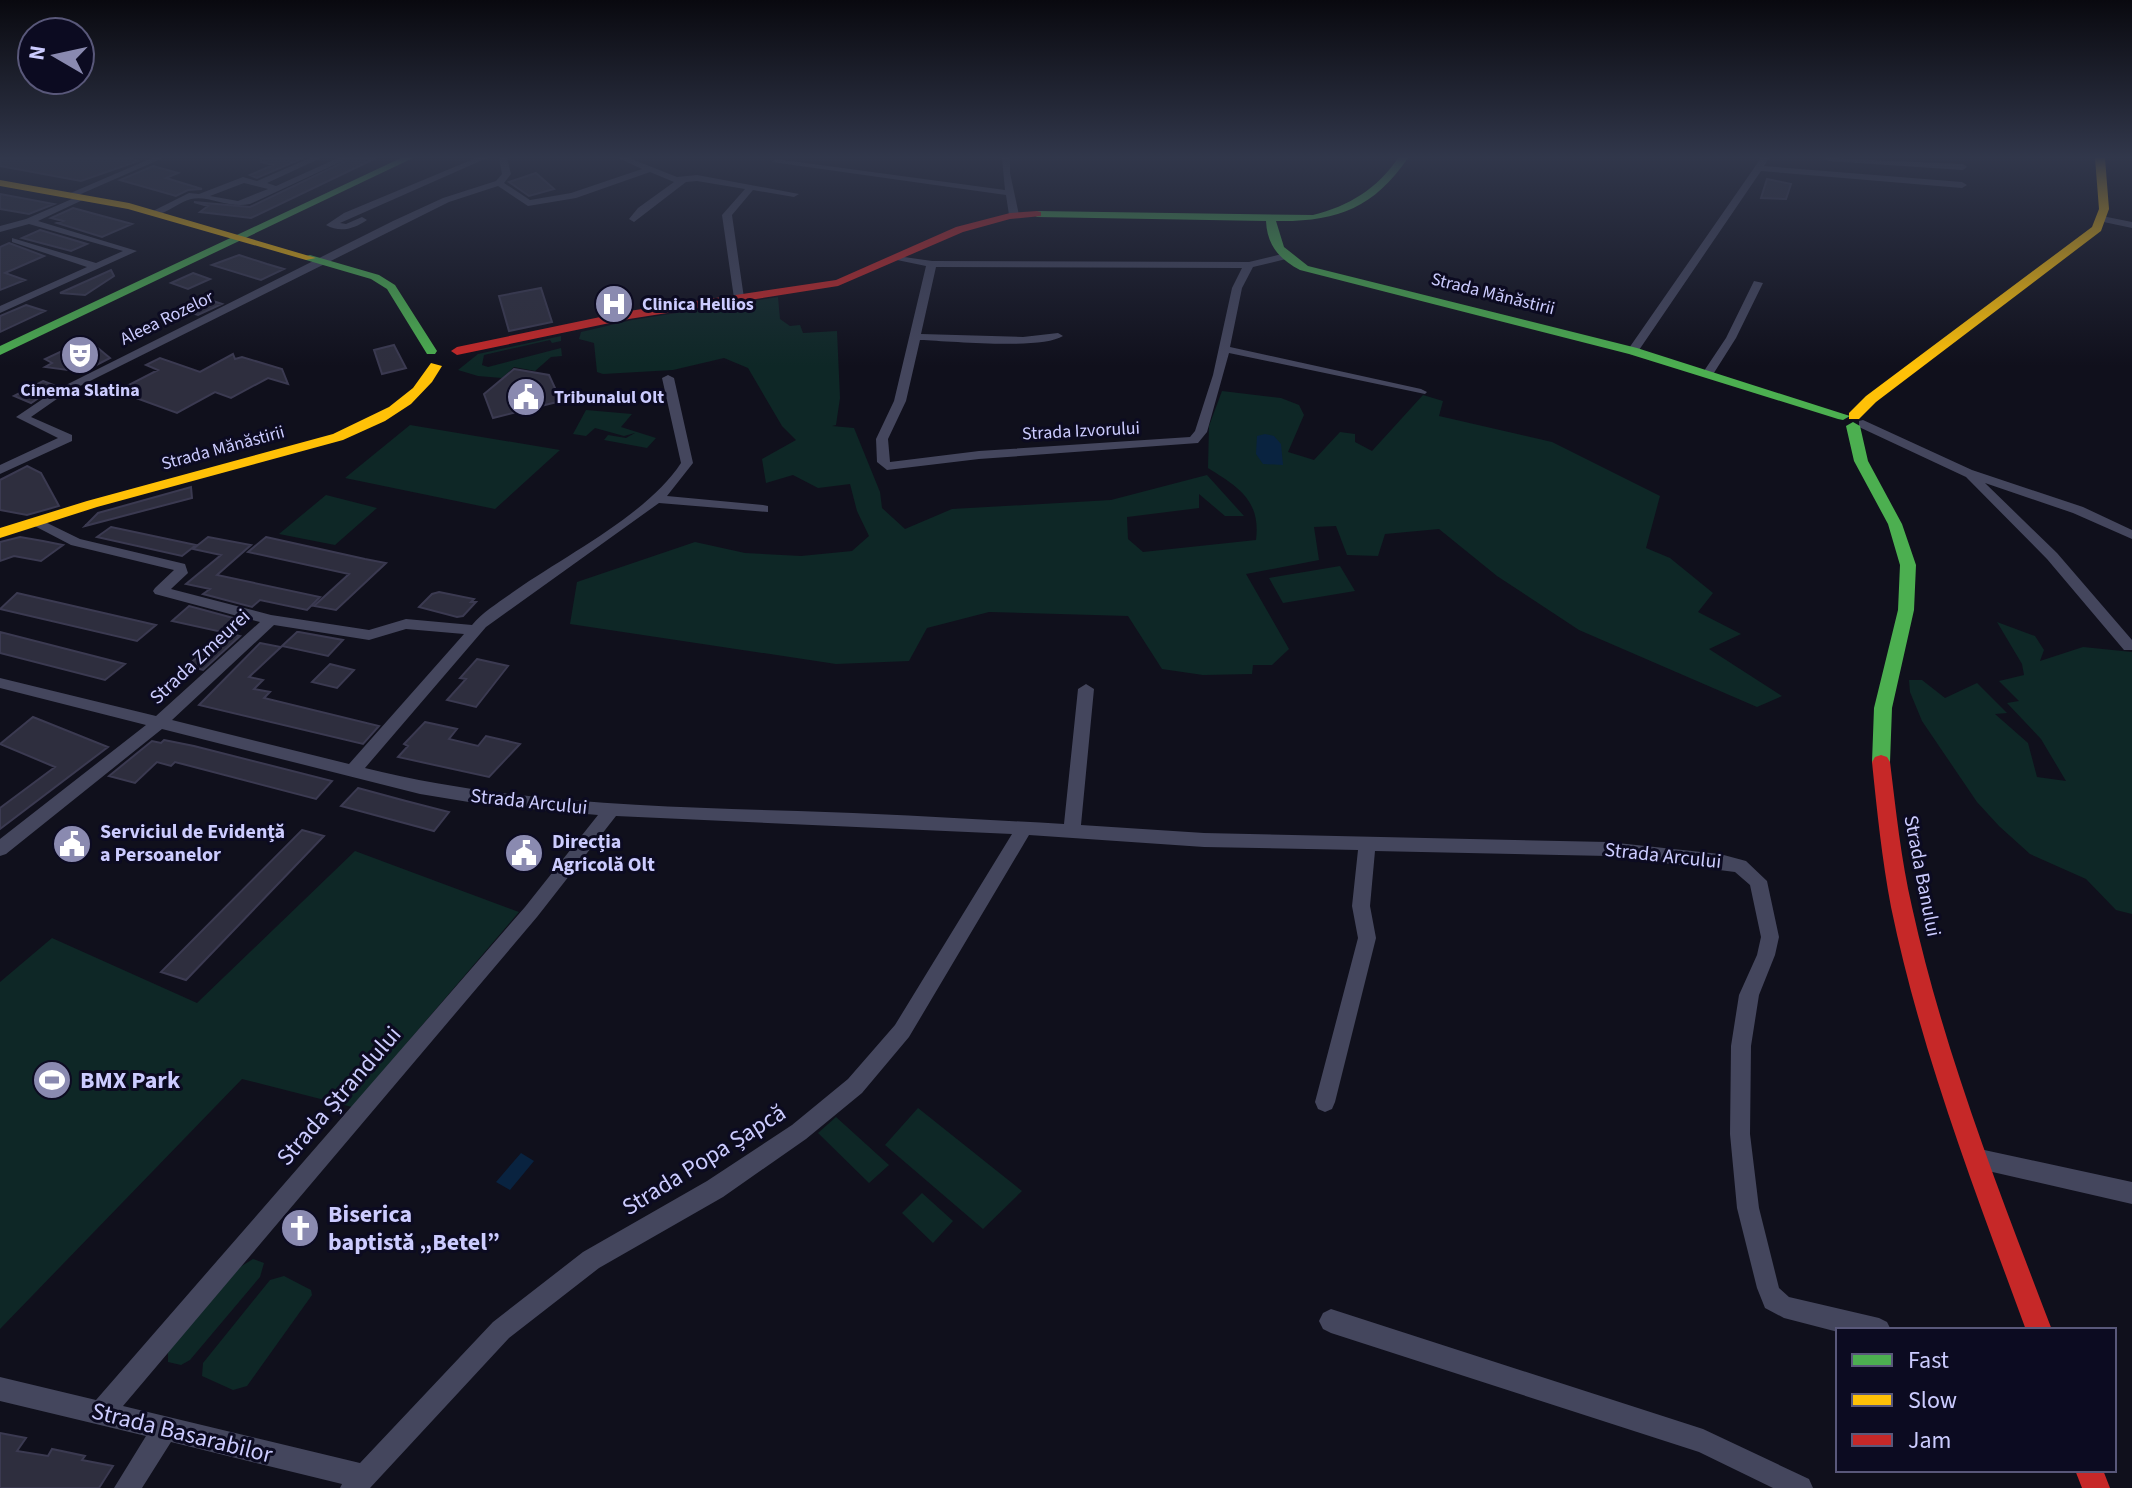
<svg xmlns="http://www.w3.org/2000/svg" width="2132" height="1488" font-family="'Source Sans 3',sans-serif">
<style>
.green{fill:#0e2726}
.water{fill:#092340}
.building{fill:#2e2e3e;stroke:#3b3a51;stroke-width:2}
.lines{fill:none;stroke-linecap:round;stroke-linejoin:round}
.street{fill:#44465d;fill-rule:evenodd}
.fast{fill:#4caf50;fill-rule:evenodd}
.slow{fill:#ffc107;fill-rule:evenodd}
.jam{fill:#c62828;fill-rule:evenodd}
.labels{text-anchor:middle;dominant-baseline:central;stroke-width:6;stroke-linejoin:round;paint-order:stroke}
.far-street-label{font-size:18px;fill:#ccf;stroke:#0c0b21}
.far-poi-label{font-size:18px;font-weight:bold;fill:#ccf;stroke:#0c0b21;text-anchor:start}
.street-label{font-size:20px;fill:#ccf;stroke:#0c0b21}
.poi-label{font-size:20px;font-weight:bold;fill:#ccf;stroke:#0c0b21;text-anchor:start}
.near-poi-label{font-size:24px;font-weight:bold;fill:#ccf;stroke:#0c0b21;text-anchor:start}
.near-street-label{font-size:24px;fill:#ccf;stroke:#0c0b21}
</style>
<rect width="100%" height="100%" fill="#10101c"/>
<path class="green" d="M778 297 780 319 790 326 800 325 803 333 837 331 840 398 836 425 832 426 854 428 880 492 882 508 905 529 952 509 1111 500 1207 475 1244 516H1225L1199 494V508L1127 517 1128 539 1143 552 1256 540C1261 500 1238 487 1208 468L1209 426 1222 391 1281 398 1299 405 1304 415 1288 452 1314 460 1340 432 1355 434V442L1372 451 1423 395 1443 401 1439 416 1552 442 1660 496 1646 548 1670 558 1713 593 1698 612 1741 634 1709 649 1782 696 1757 707 1579 630 1497 576 1439 529 1385 534 1378 556 1347 555 1336 526 1314 527 1319 560 1246 574 1289 649 1272 665H1253L1252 674 1203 675 1162 669 1128 616 989 612 927 628 909 661 836 664 570 624 577 582 695 542 745 553 801 556 852 551 869 536 857 511 850 484 818 488 793 475 766 483 762 459 796 440 782 426 748 368 724 358 673 370 603 374 597 372 594 343 579 339 581 332 632 320Z
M561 336V341L552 343 550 340 484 355 482 365 488 367 561 348 562 356 551 357 535 371 514 367 502 378 478 376 458 370 478 354Z
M586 410 632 414 621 427 656 438 647 448 604 440 608 435 626 438 635 433 624 436 595 428 586 436 573 434Z
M410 425 560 450 495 509 345 478Z
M326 495 377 508 335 545 279 534Z
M1340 566 1355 591 1283 603 1269 578Z
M1997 622 2035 636 2044 650 2040 661 2083 647 2132 652V914L2116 910 2086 879 2030 854 1999 826 1977 802 1922 721 1910 692 1909 680H1922L1945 698 1977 683 2007 713 1995 714 2028 743 2037 777 2066 781 2041 739 2007 703 2019 701 1999 681 2024 675 2022 664Z
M355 851 519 912 352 1107 242 1079 0 1329V982L52 938 197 1003Z
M918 1108 1022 1191 983 1229 885 1145Z
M836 1117 889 1165 869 1183 818 1133Z
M922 1193 953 1221 933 1243 902 1213Z
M253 1259 264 1263 260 1277 190 1360 181 1365 168 1362V1352L240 1267Z
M284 1276 311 1290 312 1295 247 1386 233 1390 202 1376 203 1363 270 1280Z"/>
<path class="water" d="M1265 434 1274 436 1281 444 1283 465 1263 464 1256 454 1257 436Z
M521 1153 534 1161 510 1190 496 1182Z"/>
<path class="building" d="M0 158H128L138 161 81 181 0 166Z
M261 158H303L257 178 250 175 273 165 261 162Z
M352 158H376L251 218 200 212 208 206 194 202 250 207Z
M153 166 178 173 166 178 202 189 188 190 176 196 120 180Z
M536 173 554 189 529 196 509 182Z
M1767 179 1791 184 1786 199 1761 198Z
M0 194 54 204 29 214 0 209Z
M73 208 132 224 102 237 57 223 63 221 51 218Z
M40 230 87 244 71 251 22 238Z
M9 243 44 256 5 273 25 280 0 290V247Z
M239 255 267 264 284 269 261 280 212 265Z
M111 270 114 276 85 295 60 293Z
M193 273 210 279 188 289 171 283Z
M541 288 552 322 509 331 499 296Z
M204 298 222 304 198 315 180 309Z
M26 305 45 311 0 332V316Z
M77 344H93L110 358 83 372 45 367 52 363 45 359Z
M394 345 406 368 382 374 374 350Z
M233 354 235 359 242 357 282 369 288 384 268 378 231 398 215 392 177 413 117 391 158 370 146 365 160 358 200 372Z
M514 369 549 375 561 401 493 418 484 394Z
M43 381 56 386 31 403 14 396Z
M27 466 41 473 59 506 27 515 0 510V480Z
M191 487 192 498 85 526 98 513Z
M111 527 196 545 182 556 97 537Z
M20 537 43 541 63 545 41 561 14 556 0 561V542Z
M208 537 251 545 217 575 320 597 307 610 260 600 252 607 203 594 210 589 186 584 221 555 193 549Z
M266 537 365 559 386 563 336 610 314 606 349 574 248 552Z
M439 592 474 599 471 602H476L463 616 457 617 419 607 432 594Z
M17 593 156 625 137 641 0 609Z
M189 606 237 619 222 632 172 621Z
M0 632 125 664 105 680 0 653Z
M297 632H299L343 640 328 656 282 646Z
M225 633 240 636 203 670 187 666Z
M260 643 281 647 249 677 263 680 254 689 270 692 264 698 379 726 363 744 199 705Z
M477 659 508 666 476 707 447 700 466 679 460 678Z
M330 664 354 670 337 688 312 682Z
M33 717 108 747 0 829V808L55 767 0 744Z
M425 722 457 729 449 739 478 746 486 736 520 744 489 777 398 757 408 746 404 744Z
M164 740 194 746 332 781 316 799 175 762 171 766 157 762 135 783 109 776 152 741 161 743Z
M358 788 406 801 449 812 434 831 341 806Z
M302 830 324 836 186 980 161 972Z
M0 1433 26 1438 17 1451 48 1456 52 1449 85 1456 82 1460 113 1466 99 1488H0Z"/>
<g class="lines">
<path class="street" d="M152 158H163L74 197 66 195Z
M310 158H321L267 183 276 186 338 158H349L250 204C229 209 209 195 191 199 177 202 163 219 149 213L189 193 199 194 243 177 257 181ZM244 183 268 189 238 201 210 196Z
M476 158H487L340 223 346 224 362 217 367 220C354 229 340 233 326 225L344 213Z
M499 158H507L511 174 504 183 530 200 571 193 642 169 618 158H629L677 177 697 175 799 194 794 197 753 190 732 215 744 298 739 301 734 298 722 215 745 189 697 181 686 182 634 222 629 219 638 208 674 182 650 172 576 198 528 206 498 186 449 202 64 394 31 417 72 435V441L0 474V465L58 438 16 417 56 390 393 221 443 198 496 181 502 174Z
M1002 158H1010V173L1019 215 1014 218 1009 215 1006 195 772 162 776 159 1005 190Z
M1761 158H1769L1764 166 1962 182 1967 185 1962 188 1761 171 1637 353H1629L1627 351Z
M1824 158 1963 164 1967 167 1963 170 1828 161Z
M81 195 89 197 38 221 137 251 0 313V306L87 267 12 242V238L96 263 123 251 29 224 0 232V226L26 219Z
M2102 216 2132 222V228L2099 221 2097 219Z
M1282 254 1287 257 1286 259 1253 267 1242 288 1230 347 1421 389 1427 392 1425 394 1229 353 1207 432 1198 443 979 459 887 470 877 462 876 439 894 401 926 266 897 260V256L932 261 1249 262ZM936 267 1242 268 1232 288 1213 375 1195 431 1190 437 979 451 890 462 888 439 906 401 920 340C950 341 1041 350 1063 336L1058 333 1023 337 921 334Z
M1754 281 1763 283 1736 338 1712 376H1704L1702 374 1726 338Z
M668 375 674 378 693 463 667 496 763 505 768 506V512L659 503 486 627 365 768C506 803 653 807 798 811 887 814 976 819 1064 824L1078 689 1086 684 1094 689 1081 825 1204 833 1608 842 1720 854 1746 861 1767 881 1779 937 1775 955 1759 995 1751 1046 1750 1134 1759 1208 1779 1288 1789 1297 1879 1318 1887 1322 1891 1330 1838 1332 1784 1318 1765 1308 1757 1288 1737 1208 1730 1134 1731 1046 1739 995 1757 955 1761 937 1750 885 1735 872 1608 856 1375 851 1370 906 1376 938 1335 1102 1332 1109 1325 1112 1318 1109 1315 1102 1358 938 1352 906 1358 850 1204 847 1029 835 909 1037 862 1093 806 1139 723 1197 599 1268 509 1338 370 1488H340L342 1484 171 1442 142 1488H114L146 1436 0 1401V1377L96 1400 525 907 598 815 487 805 420 794 162 729 6 854 0 856V839L146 725 0 688V678L156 716 260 622 155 594 153 591 155 588 174 570 71 545 27 522 29 519H39L80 539 185 564 188 573 171 589 271 615 369 630 406 619 472 625C484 611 501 601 516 590 566 555 648 514 681 463L662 378ZM274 625 369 640 406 629 464 634 349 764 172 720ZM616 816 1012 834 895 1025 848 1079 792 1125 707 1181 583 1252 493 1322 360 1463 123 1406 537 917Z
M1863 420 1972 470 2083 507 2132 530V539L2073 513 1985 483 2057 553 2132 640V650H2124L2047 559 1966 477 1859 427V421Z
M1975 1148 2132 1182V1204L1975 1168 1968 1165 1964 1158 1968 1151Z
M1331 1309 1703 1429 1809 1479 1813 1488H1773L1699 1452 1331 1333 1323 1329 1319 1321 1323 1313Z"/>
<path class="fast" d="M401 158H413L0 355V346Z
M1398 158H1408C1373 209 1336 222 1276 221L1284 247 1308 266 1637 348 1850 416 1843 420 1838 419 1629 354 1300 270C1279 259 1267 245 1266 221L1037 217 1032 214 1037 211 1313 215C1349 206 1377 189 1398 158Z
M310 255 379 275 395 285 437 351 435 354H427L387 289 371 279 306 260V256Z
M1853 422 1860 426 1868 461 1902 524 1916 565 1914 610 1892 708 1890 762 1887 767H1875L1872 762 1874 708 1898 610 1900 565 1888 524 1854 461 1846 426Z"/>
<path class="slow" d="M2095 158H2105L2109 209 2101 231 1876 402 1859 419H1849V413L1866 396 2092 227 2099 209Z
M0 180 129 203 316 258 306 260 128 209 0 186Z
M431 363 442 366 432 382 411 404 385 421 343 440 97 507 0 538V528L87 501 333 434 389 407 413 388Z"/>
<path class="jam" d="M1037 211 1041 212V216L1010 219 963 232 838 286 629 319 457 355 451 351 457 347 629 311 836 280 956 227 1010 213Z
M1881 755 1887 757 1890 762C1896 811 1901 859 1912 907 1944 1052 1999 1191 2052 1330H2026C1975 1191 1921 1052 1891 907 1882 859 1877 811 1872 762L1875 757Z
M2075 1470H2103L2110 1488H2082Z"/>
</g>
<linearGradient id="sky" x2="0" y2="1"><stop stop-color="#09090f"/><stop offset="0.43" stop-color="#31374b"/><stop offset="1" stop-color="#31374b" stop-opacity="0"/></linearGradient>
<rect width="2132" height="366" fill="url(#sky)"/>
<defs>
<symbol id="hospital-disc" viewBox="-11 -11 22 22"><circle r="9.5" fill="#8a8ab0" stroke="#0c0b21"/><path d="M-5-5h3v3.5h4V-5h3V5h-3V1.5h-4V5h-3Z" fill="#fff"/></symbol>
<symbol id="theatre-disc" viewBox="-11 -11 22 22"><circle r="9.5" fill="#8a8ab0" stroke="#0c0b21"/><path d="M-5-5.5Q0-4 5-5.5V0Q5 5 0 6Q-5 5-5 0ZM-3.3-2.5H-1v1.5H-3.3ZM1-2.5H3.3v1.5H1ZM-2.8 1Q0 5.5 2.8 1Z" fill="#fff"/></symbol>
<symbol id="civic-disc" viewBox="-11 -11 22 22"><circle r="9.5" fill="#8a8ab0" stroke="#0c0b21"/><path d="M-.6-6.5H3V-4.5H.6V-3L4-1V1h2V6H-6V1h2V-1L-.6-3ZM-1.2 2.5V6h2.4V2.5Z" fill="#fff"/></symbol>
<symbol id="stadium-disc" viewBox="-11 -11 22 22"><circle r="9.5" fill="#8a8ab0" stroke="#0c0b21"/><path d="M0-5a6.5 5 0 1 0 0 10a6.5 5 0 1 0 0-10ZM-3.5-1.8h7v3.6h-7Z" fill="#fff"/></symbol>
<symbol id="church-disc" viewBox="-11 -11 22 22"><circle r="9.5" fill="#8a8ab0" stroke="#0c0b21"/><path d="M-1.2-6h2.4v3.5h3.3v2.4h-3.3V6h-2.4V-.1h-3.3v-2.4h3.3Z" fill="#fff"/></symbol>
</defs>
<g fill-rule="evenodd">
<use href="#hospital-disc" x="592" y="282" width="44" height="44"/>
<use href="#theatre-disc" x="58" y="333" width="44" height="44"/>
<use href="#civic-disc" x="504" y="375" width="44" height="44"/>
<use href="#civic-disc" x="50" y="822" width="44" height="44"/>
<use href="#civic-disc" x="502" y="831" width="44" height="44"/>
<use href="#stadium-disc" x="30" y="1058" width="44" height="44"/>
<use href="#church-disc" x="278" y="1206" width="44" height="44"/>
</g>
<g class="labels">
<g class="far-street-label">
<text transform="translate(1493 294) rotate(14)">Strada Mănăstirii</text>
<text transform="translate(167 318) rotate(-26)">Aleea Rozelor</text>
<text transform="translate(1081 431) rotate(-3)">Strada Izvorului</text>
<text transform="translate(223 448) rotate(-15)">Strada Mănăstirii</text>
</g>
<g class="far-poi-label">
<text x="642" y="304">Clinica Hellios</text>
<text x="80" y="390" text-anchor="middle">Cinema Slatina</text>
<text x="554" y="397">Tribunalul Olt</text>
</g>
<g class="street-label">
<text transform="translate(200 657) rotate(-43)">Strada Zmeurei</text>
<text transform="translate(529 802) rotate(6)">Strada Arcului</text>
<text transform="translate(1663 856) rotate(6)">Strada Arcului</text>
<text transform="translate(1922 876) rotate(79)">Strada Banului</text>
</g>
<g class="poi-label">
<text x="100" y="832">Serviciul de Evidență<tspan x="100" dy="23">a Persoanelor</tspan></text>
<text x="552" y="842">Direcția<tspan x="552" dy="23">Agricolă Olt</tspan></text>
</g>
<g class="near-poi-label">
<text x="80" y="1080">BMX Park</text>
<text x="328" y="1214">Biserica<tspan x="328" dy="28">baptistă „Betel”</tspan></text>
</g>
<g class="near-street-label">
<text transform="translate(339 1096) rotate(-49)">Strada Ștrandului</text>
<text transform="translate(704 1160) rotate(-32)">Strada Popa Șapcă</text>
<text transform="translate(182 1433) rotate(14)">Strada Basarabilor</text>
</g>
</g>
<rect x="1836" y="1328" width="280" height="144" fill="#0c0b21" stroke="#59587a" stroke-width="2"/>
<rect x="1852" y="1354" width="40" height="12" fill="#4caf50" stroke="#59587a" stroke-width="2"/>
<text x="1908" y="1368" font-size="24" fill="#ccccff">Fast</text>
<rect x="1852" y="1394" width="40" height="12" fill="#ffc107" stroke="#59587a" stroke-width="2"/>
<text x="1908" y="1408" font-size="24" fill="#ccccff">Slow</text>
<rect x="1852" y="1434" width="40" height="12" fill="#c62828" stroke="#59587a" stroke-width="2"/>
<text x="1908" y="1448" font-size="24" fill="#ccccff">Jam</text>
<g transform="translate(56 56) rotate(279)"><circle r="38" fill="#0c0b21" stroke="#59587a" stroke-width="2"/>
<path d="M0-6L14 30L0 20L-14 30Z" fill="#8a8ab0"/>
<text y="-12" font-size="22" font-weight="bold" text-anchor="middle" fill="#ccccff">N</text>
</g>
</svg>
